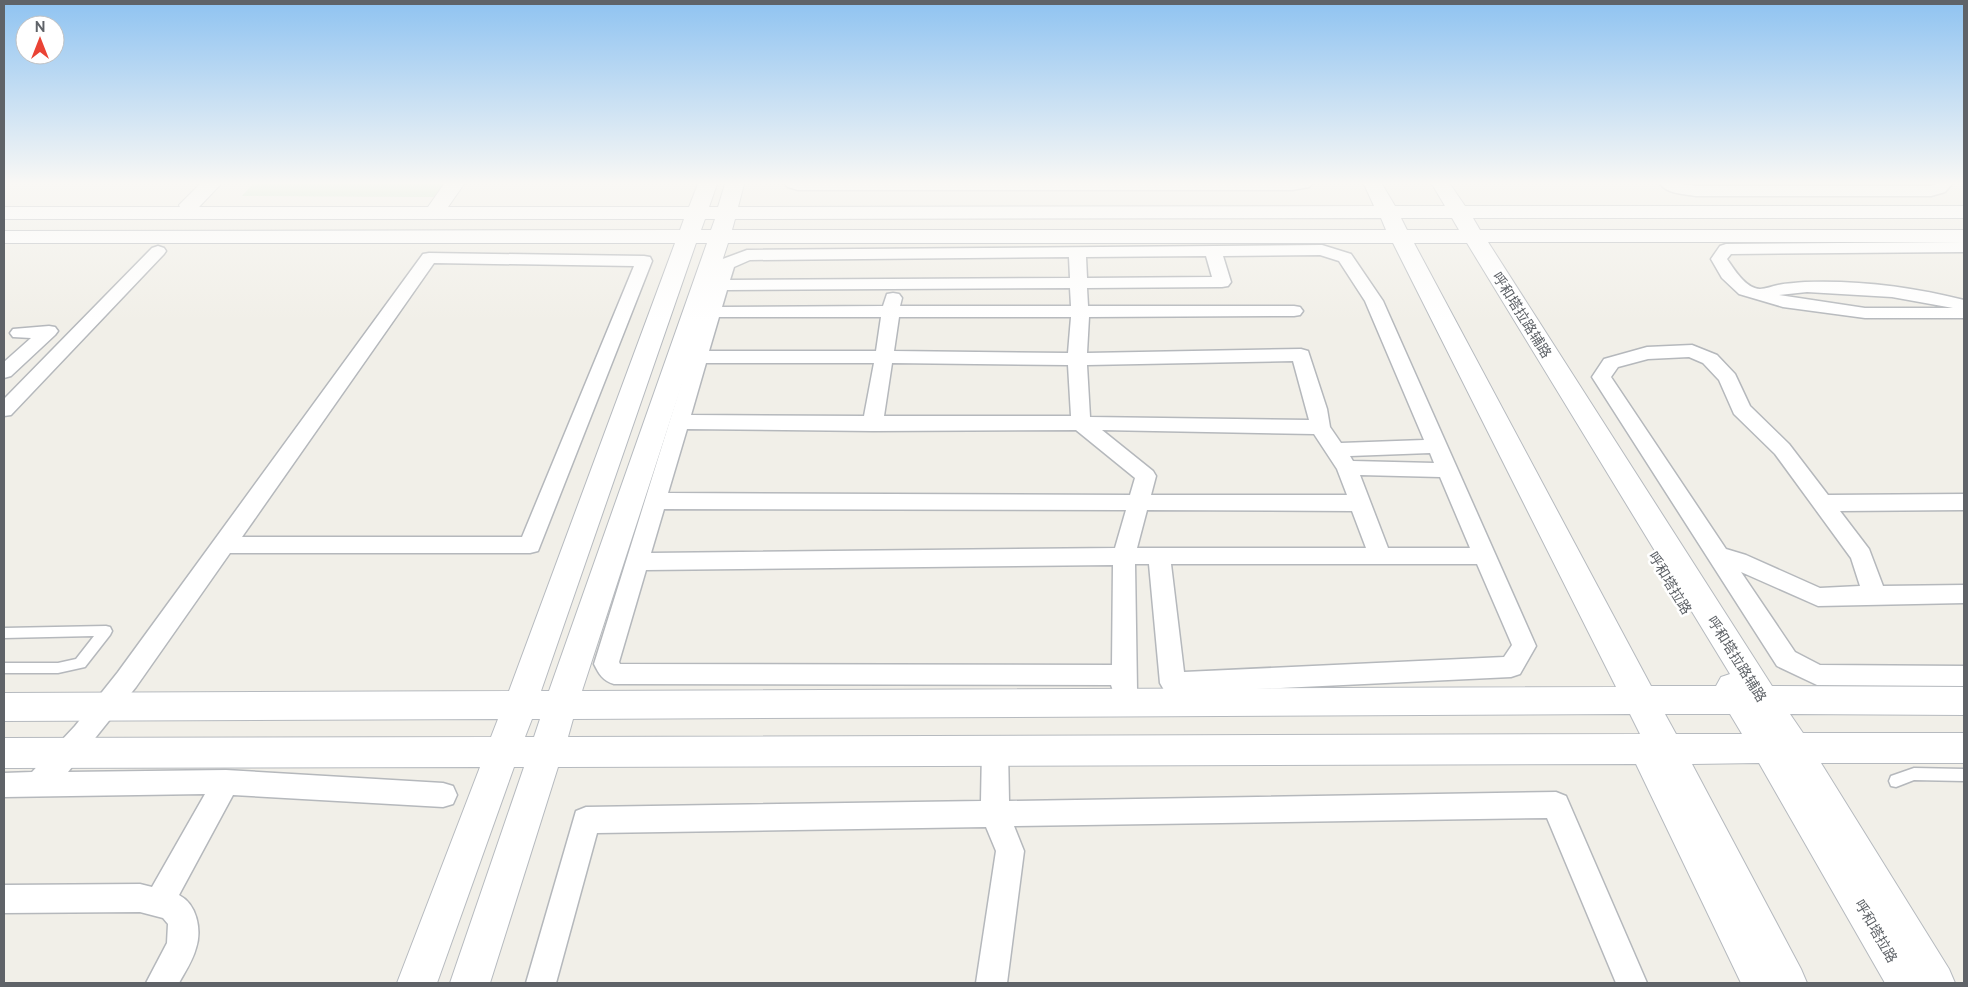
<svg xmlns="http://www.w3.org/2000/svg" width="1968" height="987" font-family="Raleway,'Noto Sans SC',sans-serif">
<style>
.green{fill:#c5e8c5}
.lines{fill:none;stroke-linecap:round;stroke-linejoin:round}
.lane-casing{stroke:#b5b8bc;stroke-width:3}
.street-casing{stroke:#b5b8bc;stroke-width:3}
.secondary-casing{stroke:#b6babf;stroke-width:2}
.lane{fill:#fff;fill-rule:evenodd}
.street{fill:#fff;fill-rule:evenodd}
.secondary{fill:#fff;fill-rule:evenodd}
.labels{text-anchor:middle;dominant-baseline:central;stroke-width:5;stroke-linejoin:round;paint-order:stroke}
.street-label{font-size:14px;fill:#5f6368;stroke:#fff}
</style>
<rect width="100%" height="100%" fill="#f1efe8"/>
<path class="green" d="M253 184H444L435 197 242 196Z"/>
<g class="lines">
<defs>
<path id="lane" d="M106 626 110 627 112 631 110 635 85 667 58 673H4V663H58L76 659 94 636 4 638V628Z
M1914 768 1964 769V781L1914 780 1896 787 1891 786 1889 781 1891 776Z"/>
<path id="street" d="M785 184H1312L1309 187 1292 190H798L788 187Z
M1660 184H1680L1696 186H1931L1936 184H1952L1945 192 1931 196H1696C1685 194 1668 194 1660 184Z
M1964 242V252L1731 254 1727 259C1734 269 1746 289 1760 289 1765 289 1773 286 1778 285 1787 283 1796 283 1805 282 1858 280 1913 287 1964 300V318H1865L1783 307 1739 294 1722 278 1711 259 1720 246 1726 244ZM1807 292 1892 297 1953 308H1865L1779 295Z
M1322 245 1351 254 1383 301 1536 646 1520 674 1511 677 1173 693 1164 690 1160 683 1149 564H1135L1137 690 1133 697 1124 701 1115 697 1111 685 614 684C603 681 599 674 594 664L720 260 747 250ZM1320 255 1339 261 1365 301 1424 440 1341 443 1330 427 1327 409 1308 351 1301 349 1087 353 1089 317 1294 316 1300 315 1303 311 1300 307 1294 306H1088L1087 288 1222 287 1228 286 1231 282 1223 256ZM1206 256 1212 277 1087 278 1086 257ZM1069 257 1070 278 730 280 734 267 750 260ZM1070 288 1071 306H900L902 298 899 294 893 293 887 294 883 306 722 307 727 290ZM719 317H881L876 351H709ZM899 317H1071L1068 353 894 351ZM1293 361 1309 420 1090 417 1087 365ZM706 363H874L864 416 691 415ZM892 363 1068 365 1071 416H884ZM687 429 873 431 1076 430 1135 478 1130 495 668 493ZM1102 430 1314 434 1337 469 1347 495H1151L1156 476 1153 471ZM1430 453 1434 463 1353 461 1350 456ZM1360 475 1440 477 1470 548H1388ZM664 509 1126 510 1115 548 651 553ZM1147 510 1352 511 1366 548H1137ZM1171 564H1477L1512 645 1504 657 1184 672ZM1113 565 1112 665 620 664 619 662 646 570Z
M158 246 164 248 166 251 164 254 11 415 4 416V399L152 248Z
M429 253 644 256 650 257 652 261 538 551 530 553H230L136 687 68 772 226 770 443 783 453 786 457 795 453 804 443 807 233 795 179 895C197 904 202 930 196 948 193 960 185 972 179 983H146L167 943 168 924 163 918 140 912 4 913V885L140 884 152 887 205 794 4 797V773L32 772 75 726 118 672 423 254ZM434 263 634 266 522 537H242Z
M49 326 55 327 58 331 55 335 11 376 4 378V362L31 338 13 337 10 333 13 329Z
M1692 345 1717 355 1735 374 1750 406 1789 444 1828 495 1964 494V510L1840 511 1869 549 1883 586 1964 585V603L1818 606 1741 572 1795 652 1820 665 1964 666V686L1817 685 1777 666 1592 377 1604 359 1647 347ZM1689 357 1703 363 1719 380 1734 414 1775 454 1851 558 1860 586 1820 588 1746 555 1726 549 1611 377 1618 367 1648 359Z
M995 737 1004 741 1008 749 1009 801 1556 792 1566 796 1647 983H1616L1547 818 1014 826 1024 851 1007 983H976L996 851 986 827 597 833 556 983H526L576 811 586 807 981 801 982 749 986 741Z"/>
<path id="secondary" d="M200 184H221L199 207H428L444 184H464L448 207H689L698 184H717L709 207H718L725 184H744L738 207 1374 206 1364 184H1382L1395 206H1445L1432 184H1450L1465 206H1964V218H1473L1480 230H1964V242H1488L1772 686 1964 687V715L1790 714 1803 733H1964V763H1821L1949 969 1955 983H1885L1759 763 1692 764 1801 969 1807 983H1741L1636 764 558 767 490 983H450L524 767H514L437 983H397L480 767 4 768V738L491 737 498 719 4 721V693L509 691 675 243H4V231L680 230 684 219H4V207H180L179 205ZM1381 218 1386 230H732L735 219ZM1401 218H1452L1459 230H1407ZM705 219H715L711 230H701ZM696 243H707L549 691H541ZM728 243H1393L1616 687 582 691ZM1414 243H1467L1730 674 1721 677 1716 686H1651ZM1630 714 1640 734 568 737 573 719ZM1665 714H1730L1742 734H1676ZM532 719H540L534 737H525Z"/>
</defs>
<use href="#lane" class="lane-casing"/>
<use href="#street" class="street-casing"/>
<use href="#secondary" class="secondary-casing"/>
<use href="#lane" class="lane"/>
<use href="#street" class="street"/>
<use href="#secondary" class="secondary"/>
</g>
<linearGradient id="sky" x2="0" y2="1"><stop stop-color="#8fc3f1"/><stop offset="0.57" stop-color="#f9f8f5"/><stop offset="1" stop-color="#f9f8f5" stop-opacity="0"/></linearGradient>
<rect width="1968" height="322" fill="url(#sky)"/>
<g class="labels">
<g class="street-label">
<text transform="translate(1522 315) rotate(58)">呼和塔拉路辅路</text>
<text transform="translate(1670 583) rotate(59)">呼和塔拉路</text>
<text transform="translate(1737 659) rotate(58)">呼和塔拉路辅路</text>
<text transform="translate(1876 931) rotate(60)">呼和塔拉路</text>
</g>
</g>
<rect width="1968" height="987" fill="none" stroke="#5f6368" stroke-width="10"/>
<g transform="translate(40 40)"><circle r="24" fill="#ffffff" stroke="#bfc1c3"/>
<path d="M0-4L9 19L0 12L-9 19Z" fill="#ea4335"/>
<text y="-8" font-size="14" font-weight="bold" text-anchor="middle" fill="#5f6368">N</text>
</g>
</svg>
